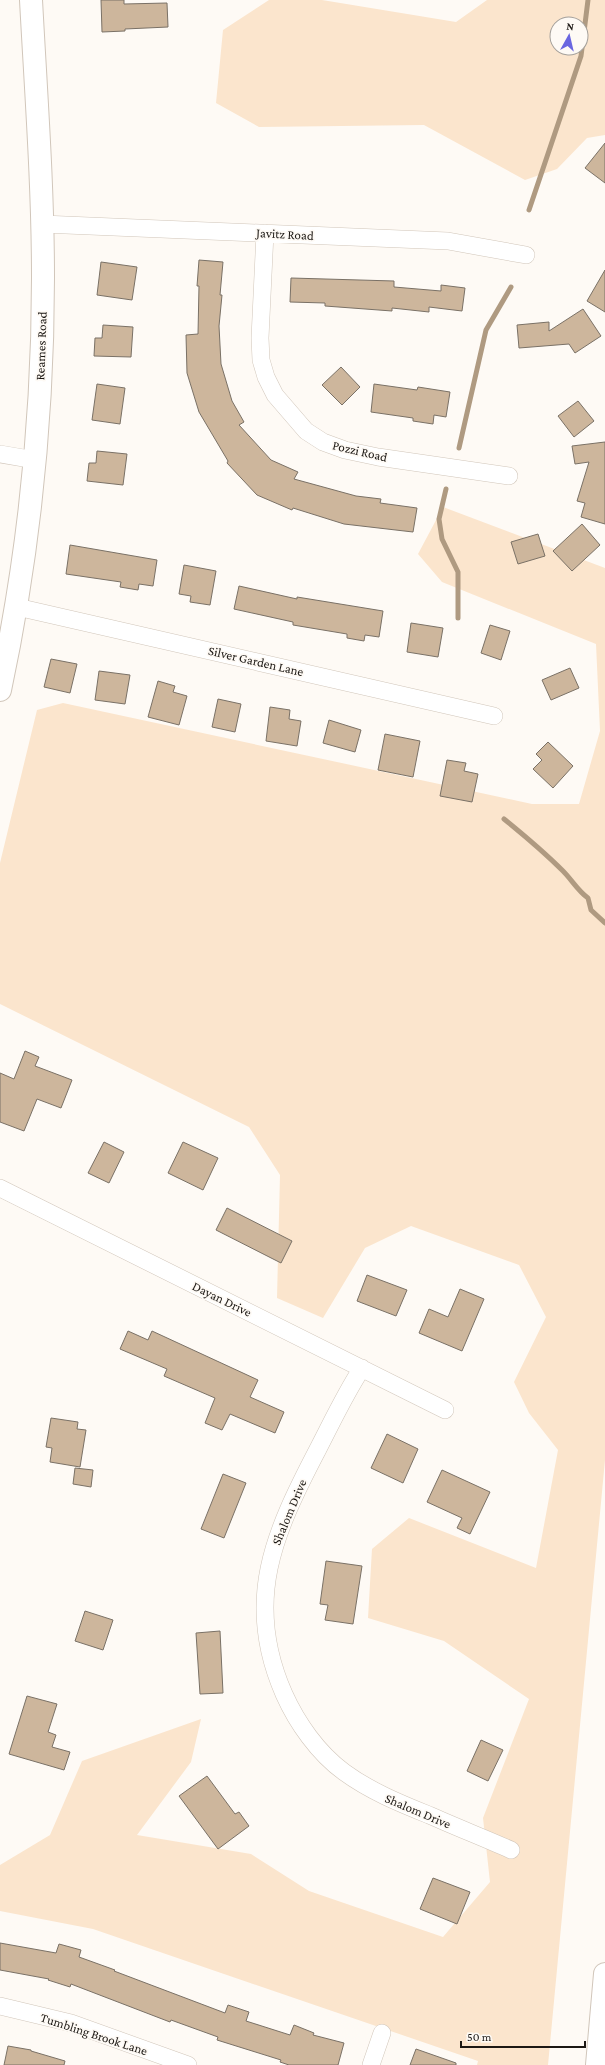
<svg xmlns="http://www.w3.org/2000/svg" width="605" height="2065" font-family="'Crimson Pro',serif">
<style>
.green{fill:#fbe5cd;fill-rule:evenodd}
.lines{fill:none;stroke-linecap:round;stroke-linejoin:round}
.stream{stroke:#af9a81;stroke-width:5}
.building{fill:#cdb69c;stroke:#7a7166}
.minor-casing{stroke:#d1c6ba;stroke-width:18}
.secondary-casing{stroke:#d1c6ba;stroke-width:24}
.motorway-casing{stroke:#d1c6ba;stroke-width:24}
.minor{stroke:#fff;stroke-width:17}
.secondary{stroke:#fff;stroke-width:22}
.motorway{stroke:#fff;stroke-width:22}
.labels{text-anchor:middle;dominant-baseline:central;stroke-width:3.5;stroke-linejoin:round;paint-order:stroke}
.street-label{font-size:13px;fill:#1c1814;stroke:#fefaf5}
</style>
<rect width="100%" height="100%" fill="#fefaf5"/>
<path class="green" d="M269 0H322L456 22 487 0H605V135L587 138 557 169 525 180 424 125 259 127 216 103 223 30ZM557 24H581V48H557Z
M443 507 605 568V1460L548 2065H477L478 2061 93 1929 0 1911V1865L50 1835 82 1761 201 1719 191 1762 137 1835 251 1854 309 1891 443 1937 490 1882 483 1818 529 1699 444 1641 368 1618 372 1549 409 1518 536 1568 558 1450 529 1413 514 1382 546 1317 519 1265 411 1226 365 1248 323 1318 277 1298 280 1175 249 1127 0 1004V863L37 710 63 703 532 804H579L600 731 596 644 442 582 418 554Z"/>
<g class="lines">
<path class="stream" d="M529 210 581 56 588 0
M459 448 486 330 511 287
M446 489 439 519 442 539 458 572V618
M504 819C525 836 544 852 563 871 572 880 578 891 588 898L591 910 605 923"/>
</g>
<path class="building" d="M101 0H124V4L167 3 168 27 125 29V31L102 32Z
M605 143V183L585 168Z
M199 260 223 262 220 295H222L219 326 221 364 232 401 244 422 239 425 271 460 298 472 294 479 356 496 381 499 380 503 417 508 413 532 344 524 293 508 292 510 257 495 227 463 228 461 199 412 187 373 186 335 198 334 199 286H197Z
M101 262 137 267 132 300 97 295Z
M605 270V312L587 301Z
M291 278 394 281V287L441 291V285L465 288 462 311 429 307V312L392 308V311L325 306V303L290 302Z
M583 309 601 336 575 353 569 344 519 348 517 325 549 322V331Z
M103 325 133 327 131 357 94 356 95 338H102Z
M341 367 360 387 342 405 322 385Z
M97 384 125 388 120 424 92 420Z
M374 384 417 390 418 387 450 392 446 417 434 415 433 424 413 421V418L371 412Z
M578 401 594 421 574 437 558 416Z
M605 442V524L581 517 585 503 577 501 589 462 575 464 572 446Z
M97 451 127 454 123 485 87 481 89 463H96Z
M582 524 600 545 572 571 553 551Z
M538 534 545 556 518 564 511 542Z
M70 545 157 560 153 586 139 584 138 590 120 587 121 582 66 574Z
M184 565 216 571 210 605 190 602 191 596 179 594Z
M239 586 297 599V597L383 611 379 637 365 635 364 641 347 638V634L293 625V622L234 609Z
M411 623 443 628 438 657 407 652Z
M490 625 510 631 501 660 481 653Z
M51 659 77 664 70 693 44 687Z
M570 668 579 688 551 700 542 680Z
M99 671 130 675 125 704 95 700Z
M158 681 175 686 173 692 187 696 179 725 148 717Z
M218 699 241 704 235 732 212 727Z
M270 707 290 710 289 719 301 721 297 746 266 741Z
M329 720 361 730 355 752 323 743Z
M385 734 420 741 413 777 378 770Z
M548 742 573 766 553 788 533 769 542 760 536 754Z
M447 760 466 763 464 771 478 774 472 802 440 796Z
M25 1051 39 1057 35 1066 72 1080 61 1108 37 1099 24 1131 0 1122V1073L14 1079Z
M104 1142 124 1152 109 1183 88 1173Z
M183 1142 218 1158 203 1190 168 1173Z
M227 1208 292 1241 281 1263 216 1230Z
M367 1275 407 1290 396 1316 357 1301Z
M460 1289 484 1299 462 1351 419 1333 429 1309 448 1317Z
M128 1331 148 1340 152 1331 258 1380 250 1397 284 1412 275 1433 230 1414 222 1430 205 1423 215 1398 164 1376 167 1369 120 1349Z
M51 1418 78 1422 77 1429 86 1430 80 1467 50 1462 52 1448 46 1447Z
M387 1434 418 1449 403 1483 371 1468Z
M75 1468 93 1470 91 1487 73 1484Z
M442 1470 490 1492 470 1534 457 1528 462 1518 427 1502Z
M223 1474 246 1483 224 1538 201 1529Z
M326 1561 362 1566 353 1624 325 1620 328 1605 320 1604Z
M85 1611 113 1620 103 1650 75 1641Z
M220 1631 223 1693 200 1694 196 1633Z
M27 1696 57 1704 48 1732 56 1735 52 1747 70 1752 64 1770 9 1754Z
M481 1740 503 1750 488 1781 467 1771Z
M207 1776 235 1814 239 1812 249 1826 218 1849 179 1796Z
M433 1878 470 1892 457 1924 420 1909Z
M0 1943 56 1953 59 1944 81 1950 79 1957 115 1970 114 1971 225 2013 228 2005 249 2012 246 2021 290 2035 294 2025 314 2033 313 2035 344 2043 338 2065H289L280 2062 281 2060 217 2040 218 2037 171 2020 170 2022 71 1984 70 1987 48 1980 49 1979 0 1970Z
M8 2046 31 2050V2051L65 2061 64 2065H4Z
M416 2049 456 2063V2065H410Z"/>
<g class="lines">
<defs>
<path id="minor" d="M42 224 448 241 526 255
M265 233 260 338 261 360 266 377 275 395 306 431 323 442 345 450 378 457 509 476
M0 454 35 460
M17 607 494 716
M0 1188 445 1410
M362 1368C345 1394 332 1422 318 1449 274 1533 243 1601 284 1694 297 1723 318 1753 344 1772 370 1791 399 1803 429 1815 456 1827 484 1838 511 1850
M0 2006 71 2023 188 2065
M371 2065 382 2033"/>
<path id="secondary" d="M0 690C29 554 43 417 43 278 43 186 36 93 31 0"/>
<path id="motorway" d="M597 2065 605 1974"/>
</defs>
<use href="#minor" class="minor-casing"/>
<use href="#secondary" class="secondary-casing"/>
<use href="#motorway" class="motorway-casing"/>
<use href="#minor" class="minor"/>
<use href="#secondary" class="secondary"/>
<use href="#motorway" class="motorway"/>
</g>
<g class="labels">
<g class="street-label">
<text transform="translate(285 234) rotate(3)">Javitz Road</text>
<text transform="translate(41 346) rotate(-88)">Reames Road</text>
<text transform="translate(360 451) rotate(13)">Pozzi Road</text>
<text transform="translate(256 661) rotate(13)">Silver Garden Lane</text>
<text transform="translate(222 1299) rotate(26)">Dayan Drive</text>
<text transform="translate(289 1512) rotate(-67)">Shalom Drive</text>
<text transform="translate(418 1811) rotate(23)">Shalom Drive</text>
<text transform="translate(94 2034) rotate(18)">Tumbling Brook Lane</text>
</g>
</g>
<g transform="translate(569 36) rotate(8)"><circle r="19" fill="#fefaf5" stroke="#a4a09b"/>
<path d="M0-3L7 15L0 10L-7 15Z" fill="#6a66e0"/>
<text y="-6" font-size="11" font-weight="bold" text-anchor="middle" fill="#1c1814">N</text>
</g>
<path d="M461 2041v6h124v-6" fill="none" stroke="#1c1814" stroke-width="2"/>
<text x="467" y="2041" font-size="12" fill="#1c1814" stroke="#fefaf5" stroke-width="3" paint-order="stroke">50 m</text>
</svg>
